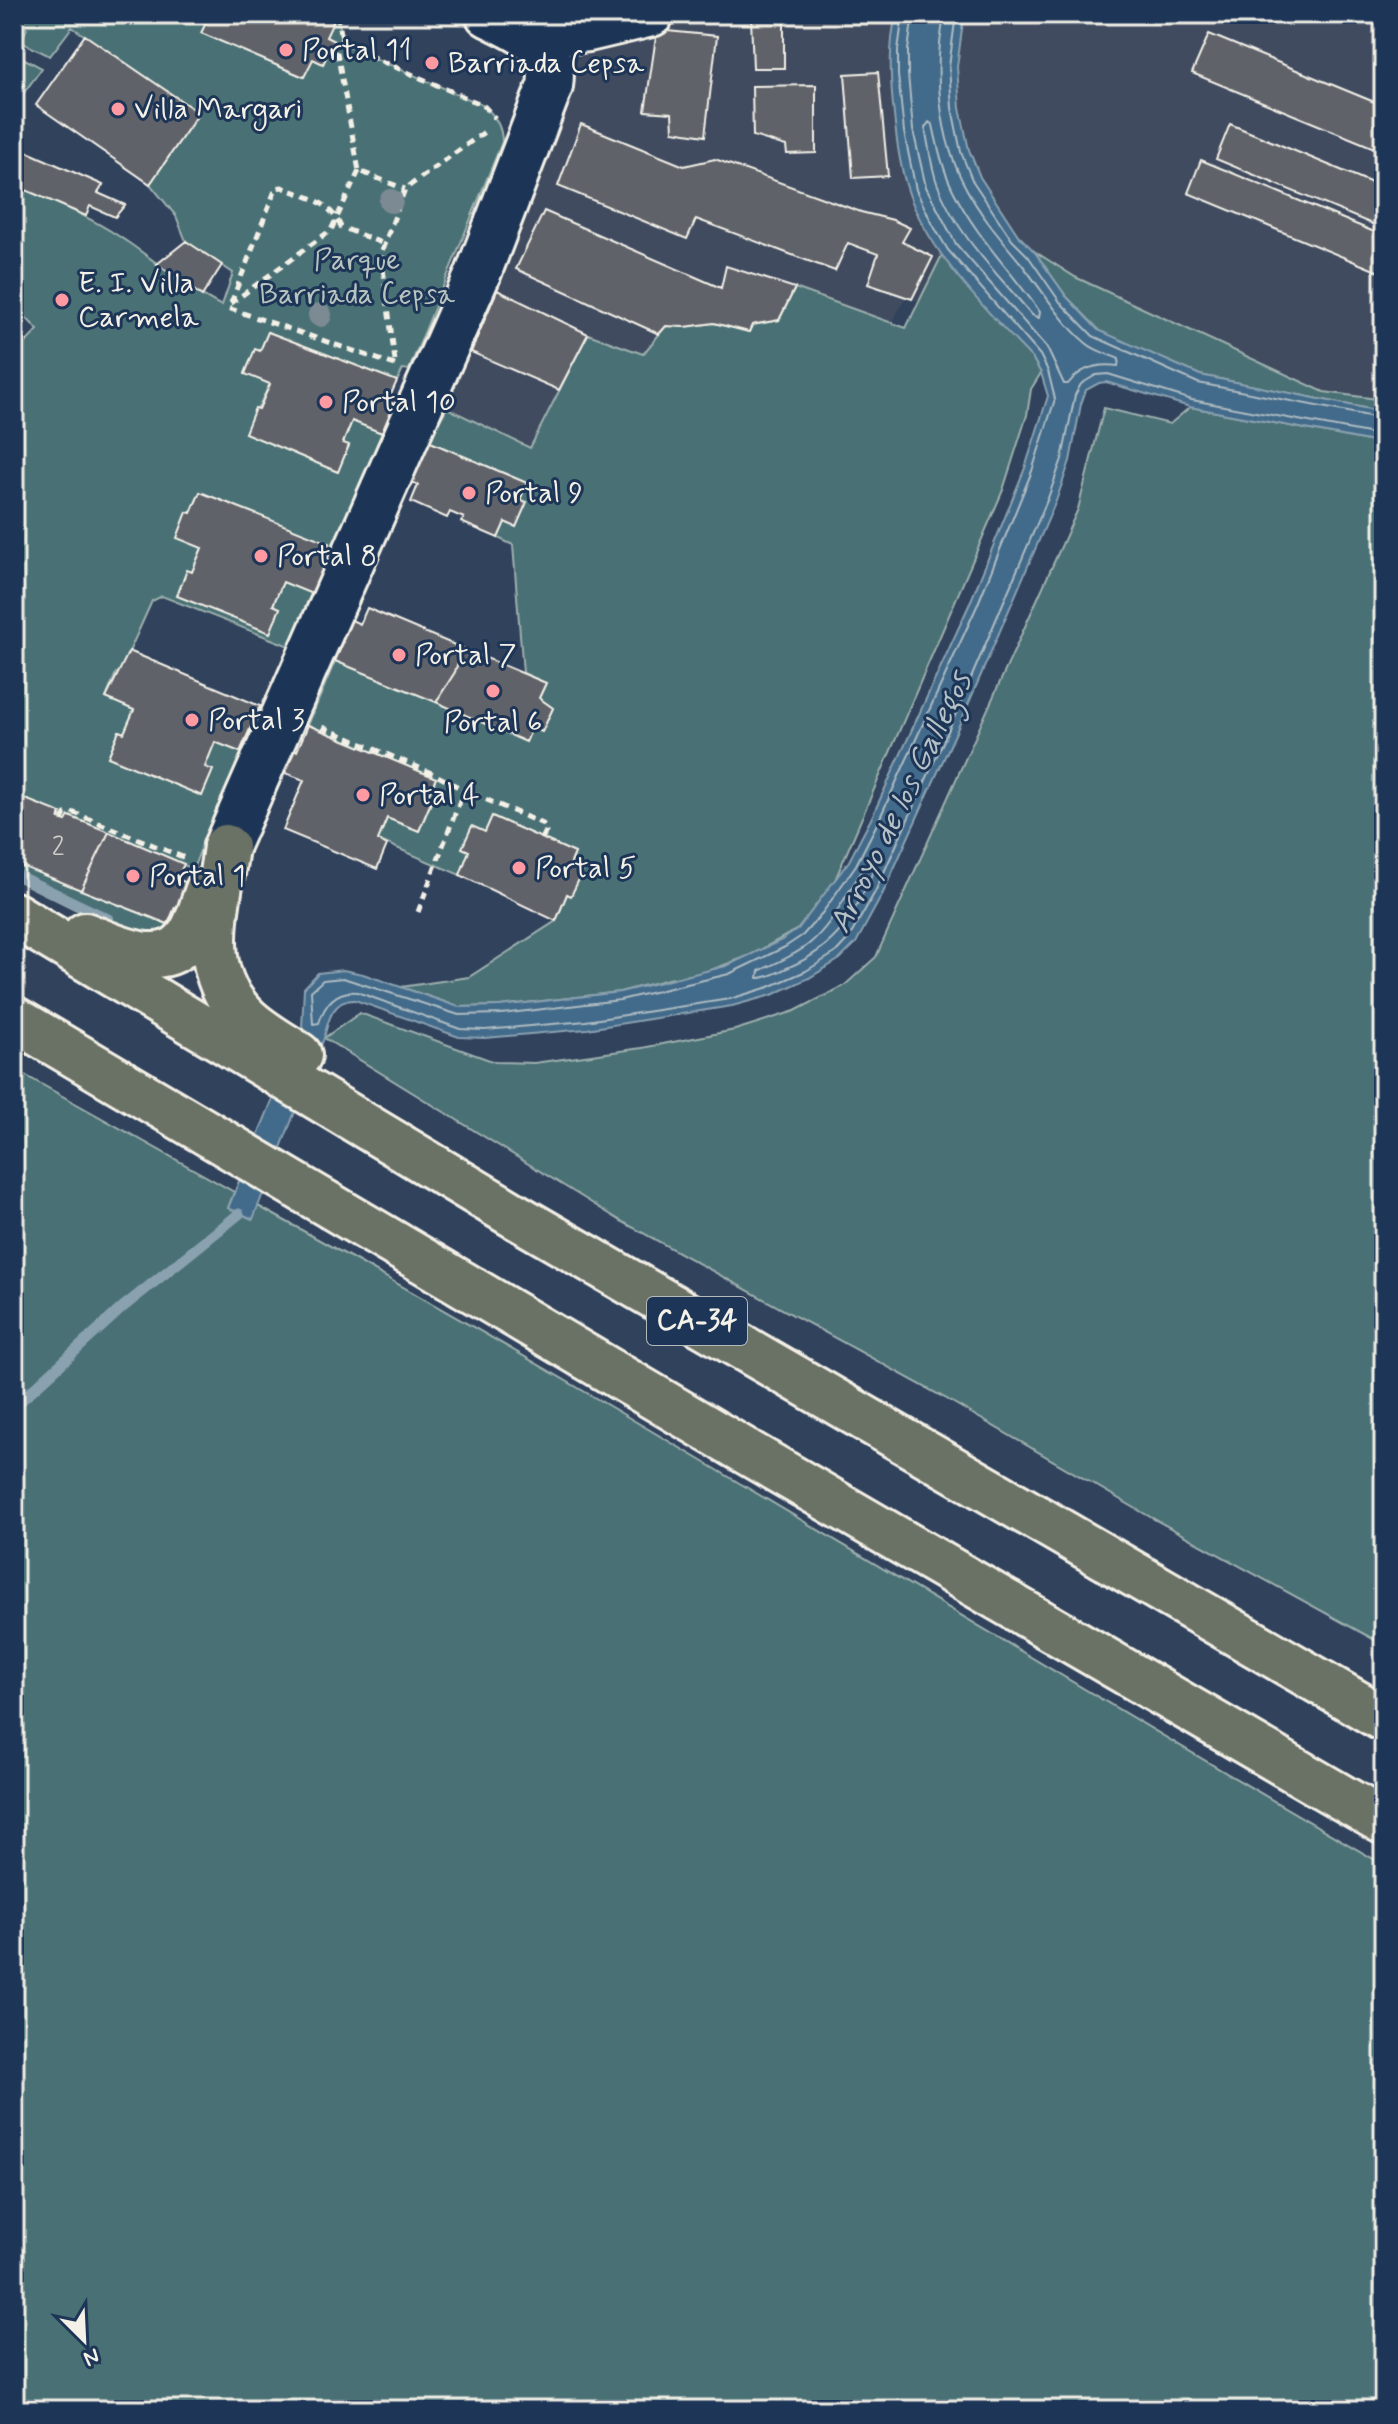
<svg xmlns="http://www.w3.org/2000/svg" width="1398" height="2424" font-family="Mynerve,sans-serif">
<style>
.built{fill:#3f4c61}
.green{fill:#487075;stroke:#9eb0ae;stroke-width:2}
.water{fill:#436b8a;stroke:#8aa1b0;stroke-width:2}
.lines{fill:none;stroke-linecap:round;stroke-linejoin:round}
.shore{stroke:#adbbc2;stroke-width:2}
.stream{stroke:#8aa1b0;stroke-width:11}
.building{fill:#60626a;stroke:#f4f1e8;stroke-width:2}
.minor-casing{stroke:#f4f1e8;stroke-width:50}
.highway-casing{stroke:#f4f1e8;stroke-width:50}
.path{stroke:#f4f1e8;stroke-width:5;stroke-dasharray:8 6;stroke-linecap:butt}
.minor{stroke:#1d3557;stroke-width:44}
.highway{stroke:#6b7165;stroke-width:44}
.tree{fill:#7b8a93}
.poi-dot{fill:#ff9aa2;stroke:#1d3557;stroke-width:3}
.labels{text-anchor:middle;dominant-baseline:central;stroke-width:6;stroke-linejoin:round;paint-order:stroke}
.number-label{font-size:26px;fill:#cfcdc8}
.shield{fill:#1d3557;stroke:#b4b9bc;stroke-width:2}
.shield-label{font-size:28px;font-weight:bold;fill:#f4f1e8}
.poi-label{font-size:30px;fill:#f4f1e8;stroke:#1d3557;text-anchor:start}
.park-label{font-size:30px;fill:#b8c4c0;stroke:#1d3557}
.water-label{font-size:32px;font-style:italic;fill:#b6c2c7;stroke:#1d3557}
</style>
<rect width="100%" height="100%" fill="#31425d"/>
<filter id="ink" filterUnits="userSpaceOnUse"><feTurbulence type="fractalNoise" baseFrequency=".0125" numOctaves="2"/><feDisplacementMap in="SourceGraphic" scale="16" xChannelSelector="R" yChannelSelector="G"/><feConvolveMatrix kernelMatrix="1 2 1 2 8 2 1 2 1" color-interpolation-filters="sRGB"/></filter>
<g filter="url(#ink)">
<path class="built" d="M651 14H896L890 49 896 133 909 193 926 229 942 255 919 302 906 297 892 323 795 288 779 320 752 325 749 332 714 323 685 327 666 326 643 354 588 334 530 448 447 408 497 290 588 29Z
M964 14H1384V400L1324 393 1075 277 1034 251 1018 235 994 202 980 177 969 150 960 108 957 67Z"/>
<path class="green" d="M14 14H204L209 17 202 33 303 77 313 59 323 64 334 42 326 37 323 14H337L342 38 346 43 365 54 483 105C495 115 502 127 502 142L409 370 403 369 397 381 268 332 260 351 255 350 245 373 270 384 245 433 337 472 349 446 343 443 352 421 404 442 355 556 200 492 191 513 187 512 202 548 192 572 187 571 177 596 270 633 280 608 273 605 283 582 335 603 312 655 162 596 152 601 119 674 116 673 106 698 134 710 124 733 119 731 108 757 202 796 205 767 215 742 240 752 254 762 226 812 217 807 193 869 70 816 66 821 59 819 60 813 14 796V355L38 330 14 305V185C51 201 87 215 120 237 154 259 183 286 218 304L222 305 233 273 186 241 176 216 150 184 199 113 72 27 50 56 21 42 27 28 14 21Z
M17 55 42 68 17 102 14 101V60Z
M1034 251 1075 277 1324 392 1384 400V412L1200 375 1101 332 1066 296Z
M942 255 1033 359 1041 373 1031 389 1027 415 1003 490 835 880 798 929 751 955 703 973 668 979 620 992 500 1006 459 1007 401 987 469 977 556 921 567 894 571 895 582 871 570 865 575 853 492 816 485 832 463 848 469 851 460 875 378 840 387 818 419 831 431 803 426 800 436 778 308 725 335 661 431 699 526 742 532 728 542 731 553 708 539 698 546 683 523 673 513 545 498 538 505 522 516 527 526 503 520 500 527 483 428 441 447 408 530 448 588 334 643 354 666 326 685 327 714 323 749 332 752 325 779 320 795 288 906 328Z
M1190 407 1384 444V1645L1152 1518 945 1398 621 1221 324 1038 360 1013 495 1062 534 1063 642 1048 735 1030 795 1011 844 986 876 957 1078 509 1104 408 1170 424Z
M14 863 177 928 167 940 103 923 14 879Z
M14 1069 234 1192 228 1208 252 1219 258 1206C639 1415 1007 1648 1384 1865V2410H14Z"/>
<path class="water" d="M896 14H964L957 67 960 108 969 150 980 177 1018 235 1034 251 1066 296 1098 330 1200 375 1384 412V444L1190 407 1106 382 1099 383 1086 390 1081 404 1070 461 1056 501 961 721 882 895 856 943 840 959 809 978 772 995 732 1006 587 1029 485 1038 459 1037 355 1000C333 999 328 1020 324 1038L253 1219 228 1208 302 1028 304 988 318 973 343 970 363 974 459 1007 500 1006 620 992 726 966 782 940 798 929 849 861 871 819 970 603 1025 468 1048 396 1041 373 1033 359C989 314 928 252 908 191 899 164 896 135 893 106 890 74 889 45 896 14Z"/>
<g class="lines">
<path class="shore" d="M903 14 898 50V75L904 132 916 190 933 225 948 250 1040 355 1048 371 1055 399 1032 471 977 606 878 822 856 865 823 912 803 935 785 947 729 974 620 1000 501 1014 459 1015 343 978 323 980 311 991 313 1024 319 1023C325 1003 336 990 357 992L460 1029 485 1030 586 1021 730 999 769 987 806 971 835 953 849 938 875 892 954 718 1048 498 1062 459 1075 395 1081 384 1096 375 1108 374 1192 400 1384 436
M913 14 908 50V74L913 130 926 187 956 244 1047 348 1064 384H1068C1081 367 1098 363 1118 366L1119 359C1108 354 1095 351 1086 343 1059 320 1042 289 1020 262 1000 238 981 216 966 188 939 139 932 68 945 14
M956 14 949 67 952 108 961 152 972 180 1012 240 1028 256 1060 302 1093 336 1198 383 1384 419
M929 122 933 125C938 148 943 170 953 190 975 235 1011 271 1040 312L1039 318 1032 315C998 274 956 235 937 183 931 166 929 147 925 128Z
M873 857 877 858V862C854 914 842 945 787 968 778 972 768 978 758 978L759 971C776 963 794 956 809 944 837 921 850 883 873 857Z"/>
<path class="stream" d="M14 874 108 919
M14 1407 123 1307 239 1214"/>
</g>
<path class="building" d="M204 14H323L334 20 326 37 334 41 323 64 313 59 304 77 201 33 209 17Z
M784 16V68H753L751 18Z
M657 30 717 36 705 136 673 131 672 113 645 111Z
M1209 34 1384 106V152L1192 73Z
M85 35 199 113 150 184 36 105Z
M878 72 888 176 853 178 845 74Z
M816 85V153L787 154 786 146 753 136 752 86Z
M581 124 684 166 715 159 861 212 893 220 910 228 902 242 933 257 912 299 868 284 878 254 848 243 835 271 696 219 687 239 558 186Z
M1230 124 1384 188V229L1216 159Z
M14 146 103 185 98 193 125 205 115 217 90 206 86 216 14 185Z
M1201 160 1384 236V274L1188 193Z
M544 211 721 288 726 266 795 288 779 320 752 325 749 332 714 323 685 327 666 326 659 334 516 269Z
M186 241 222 265 202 296 157 264Z
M497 290 588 334 559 390 471 352Z
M268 332 397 381 388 401 394 404 382 433 352 421 343 443 349 445 338 472 245 433 255 408 259 409 270 384 245 374 255 349 260 351Z
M14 334 26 341 14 355Z
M428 441 527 483 520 500 527 502 516 527 505 522 498 538 461 522 464 518 450 512 447 518 411 502 418 485 411 482Z
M200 492 329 543 320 564 324 566 312 594 283 582 273 605 280 608 270 633 177 596 187 570 192 572 202 548 177 538 187 512 191 513Z
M367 608 462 648 455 672 436 702 335 661 343 643 338 641 347 618 360 624Z
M462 648 546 683 539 698 553 708 542 732 532 728 526 742 436 702 455 672Z
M129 651 260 706 240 752 215 742 205 767 213 770 202 796 108 757 119 731 124 733 134 710 106 698Z
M308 725 436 778 426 800 431 802 419 831 387 818 378 840 387 845 377 869 283 830 304 780 283 772 293 749 297 751Z
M15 795 61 813 59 819 66 821 69 816 109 832 81 890 14 863Z
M492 816 575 853 570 865 583 871 571 896 567 894 556 921 460 875 469 851 462 848 472 826 485 832Z
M109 832 184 864 177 879 190 884 180 909 175 907 168 924 81 890Z"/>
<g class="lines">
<defs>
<path id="minor" d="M527 35 588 29 651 14
M226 847 478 274 550 86C557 41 521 32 488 14"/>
<path id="highway" d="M226 847C218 909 195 970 247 1019 262 1033 282 1044 299 1055
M14 915 512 1214 1384 1719
M85 935C116 947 164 973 189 936 198 924 202 905 208 890
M14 1019 747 1452 1384 1822"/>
</defs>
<use href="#minor" class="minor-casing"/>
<use href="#highway" class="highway-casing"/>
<path class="path" d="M337 14 342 38 346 43 365 54 483 105 495 118
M342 38 337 52 359 171 405 189
M359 171 331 230 230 304 228 308 395 365
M231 303 276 188 282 187C308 198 328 199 341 227L384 244
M395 361 381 253 405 189 487 130
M322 727 434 774 464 790
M62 820 65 814 72 812 185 858
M418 912 464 790 543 824 546 831 542 839"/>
<use href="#minor" class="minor"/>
<use href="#highway" class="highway"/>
</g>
<g class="tree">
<circle cx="391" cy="201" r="12"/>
<circle cx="320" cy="315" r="12"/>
</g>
</g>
<g class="poi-dot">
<circle cx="286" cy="50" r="8"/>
<circle cx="432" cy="63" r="8"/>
<circle cx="118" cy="109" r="8"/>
<circle cx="62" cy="300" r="8"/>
<circle cx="326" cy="402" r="8"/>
<circle cx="469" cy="493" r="8"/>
<circle cx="261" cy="556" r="8"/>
<circle cx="399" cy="655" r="8"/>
<circle cx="493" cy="691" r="8"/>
<circle cx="192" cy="720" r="8"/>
<circle cx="363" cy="795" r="8"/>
<circle cx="519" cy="868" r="8"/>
<circle cx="133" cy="876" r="8"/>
</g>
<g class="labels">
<g class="number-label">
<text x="58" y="848">2</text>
</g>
<rect class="shield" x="647" y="1297" width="100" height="48" rx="6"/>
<g class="shield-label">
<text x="697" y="1321">CA-34</text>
</g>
<g class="poi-label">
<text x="302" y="50">Portal 11</text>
<text x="448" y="63">Barriada Cepsa</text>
<text x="134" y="109">Villa Margari</text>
<text x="78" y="283">E. I. Villa<tspan x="78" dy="34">Carmela</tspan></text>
<text x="342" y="402">Portal 10</text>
<text x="485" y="493">Portal 9</text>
<text x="277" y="556">Portal 8</text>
<text x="415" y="655">Portal 7</text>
<text x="208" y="720">Portal 3</text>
<text x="493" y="722" text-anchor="middle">Portal 6</text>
<text x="379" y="795">Portal 4</text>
<text x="535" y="868">Portal 5</text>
<text x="149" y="876">Portal 1</text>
</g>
<g class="park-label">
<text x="357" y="260">Parque<tspan x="357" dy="34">Barriada Cepsa</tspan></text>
</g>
<g class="water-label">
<text transform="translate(901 803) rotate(-64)">Arroyo de los Gallegos</text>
</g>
</g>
<rect width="1398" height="2424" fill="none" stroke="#1d3557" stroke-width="48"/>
<rect x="24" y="24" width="1350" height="2376" fill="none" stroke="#f4f1e8" stroke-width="3" filter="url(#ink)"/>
<g transform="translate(84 2340) rotate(156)" stroke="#1d3557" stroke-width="6" paint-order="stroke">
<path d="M0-6L14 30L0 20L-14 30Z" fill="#f4f1e8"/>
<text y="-12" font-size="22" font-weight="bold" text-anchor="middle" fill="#f4f1e8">N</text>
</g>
</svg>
